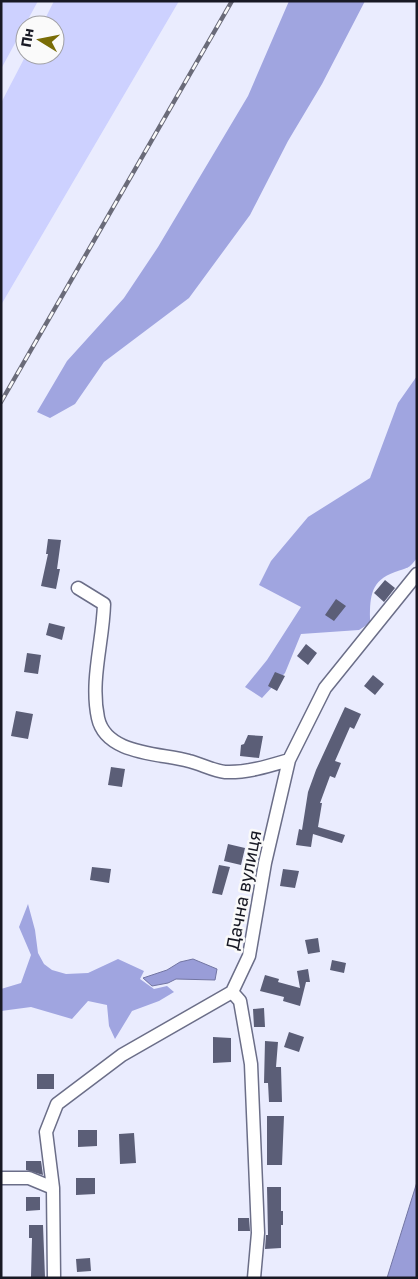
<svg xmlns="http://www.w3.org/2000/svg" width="418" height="1279" font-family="'Golos Text',sans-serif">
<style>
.green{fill:#cdd1ff}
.forest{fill:#a0a5e0}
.water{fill:#999dd8;stroke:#7275a2}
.building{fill:#5b5e77}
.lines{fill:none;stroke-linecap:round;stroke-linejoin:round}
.minor-casing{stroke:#6b6e88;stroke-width:15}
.minor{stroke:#fff;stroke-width:12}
.rail-casing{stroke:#6a6b79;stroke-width:4.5}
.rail{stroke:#fafafa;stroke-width:2.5;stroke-dasharray:8;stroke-linecap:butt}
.labels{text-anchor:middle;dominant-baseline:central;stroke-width:5;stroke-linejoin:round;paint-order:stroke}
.street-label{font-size:18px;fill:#181924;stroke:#fafafa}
</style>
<rect width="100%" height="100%" fill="#eaecfe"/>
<path class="green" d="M1 1H38L1 69Z
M54 1H179L1 305V103L26 55H55V25H42Z"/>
<path class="forest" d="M289 1H365L322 84 288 141 250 215 189 298 104 362 75 404 50 418 37 412 67 361 124 298 158 247 248 96Z
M417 376V558C408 570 408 567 395 572 369 581 370 599 370 623L359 630 301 634 285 673 262 698 245 687 267 660 301 607 259 585 271 561 308 517 370 478 398 403Z
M28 904 35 930 38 953 44 964 52 970 66 974 88 973 118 959 144 971 140 979 154 989 167 986 174 992 159 1001 132 1011 115 1039 109 1026 107 1005 88 1001 72 1019 31 1007 1 1011V989L21 983 31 955 19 927Z"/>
<path class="water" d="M193 959 217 969 215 980 176 979 168 983 152 986 143 978 167 970 180 962Z
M417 1182V1278H387Z"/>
<path class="building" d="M48 539 61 540 57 569H60L56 589 41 586 48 554H46Z
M385 580 395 588 384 602 374 593Z
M336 599 346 606 334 621 325 615Z
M49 623 65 627 62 640 46 635Z
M306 644 317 653 308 665 297 656Z
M27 653 41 655 38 674 24 672Z
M275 672 285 676 277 691 268 686Z
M373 675 384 684 375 695 364 686Z
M345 707 361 714 354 729 350 727 335 761 341 763 335 778 330 776 320 803H322L318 827 345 835 342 843 313 834 311 847 296 845 299 829 302 830 308 792 316 770Z
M16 711 33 714 28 739 11 736Z
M248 735 263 736 259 758 240 756 241 745 244 744Z
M111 767 125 769 122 787 108 785Z
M228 844 245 848 241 865 224 861Z
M219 865 230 867 222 895 212 893Z
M92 867 111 869 109 883 90 880Z
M283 869 299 871 295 888 280 886Z
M318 938 320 952 308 954 305 940Z
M332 960 346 963 344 973 330 970Z
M308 969 310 982H306L300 1006 283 1001 284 997 260 991 265 975 279 979 278 982 300 988 297 971Z
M264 1008 265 1027H254L253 1009Z
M289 1032 304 1037 299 1052 284 1047Z
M213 1037 231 1038V1062L213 1063Z
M265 1041 278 1042 276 1067H281L282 1102H269L268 1083H264Z
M37 1074H54V1089H37Z
M267 1116H284L282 1165H267Z
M78 1130H97V1146L78 1147Z
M134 1133 136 1163 120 1164 119 1134Z
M26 1161H41L43 1175 26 1170Z
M76 1178H95V1194L76 1195Z
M267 1187H281V1211H283V1225H281V1248L265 1249 266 1235H268Z
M26 1197H40V1210L26 1211Z
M238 1218H249L250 1231H238Z
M29 1225H43L45 1277H31L32 1238H29Z
M90 1258 91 1271 77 1272 76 1259Z"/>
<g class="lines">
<defs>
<path id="minor" d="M78 588 104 604C103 642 90 680 98 718 106 755 160 753 189 761 201 764 214 771 225 772 247 773 269 766 289 760
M232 992 249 956 265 863 289 760 325 688 417 574
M232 992 240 1001 251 1064 258 1233 254 1278
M1 1178H29L53 1188
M54 1278 53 1188 46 1132 57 1104 122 1055 232 992"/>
</defs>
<use href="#minor" class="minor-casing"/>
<use href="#minor" class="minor"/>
<defs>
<path id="rail" d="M1 402 232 1"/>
</defs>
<use href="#rail" class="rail-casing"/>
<use href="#rail" class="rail"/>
</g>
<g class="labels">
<g class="street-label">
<text transform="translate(243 890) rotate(-79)">Дачна вулиця</text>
</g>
</g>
<rect width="418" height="1279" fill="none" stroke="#181924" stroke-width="5"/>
<g transform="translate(40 40) rotate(280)"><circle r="24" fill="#fafafa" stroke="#a0a0a4"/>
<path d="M0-4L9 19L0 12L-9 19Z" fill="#796c06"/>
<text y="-8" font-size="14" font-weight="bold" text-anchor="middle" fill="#181924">Пн</text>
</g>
</svg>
